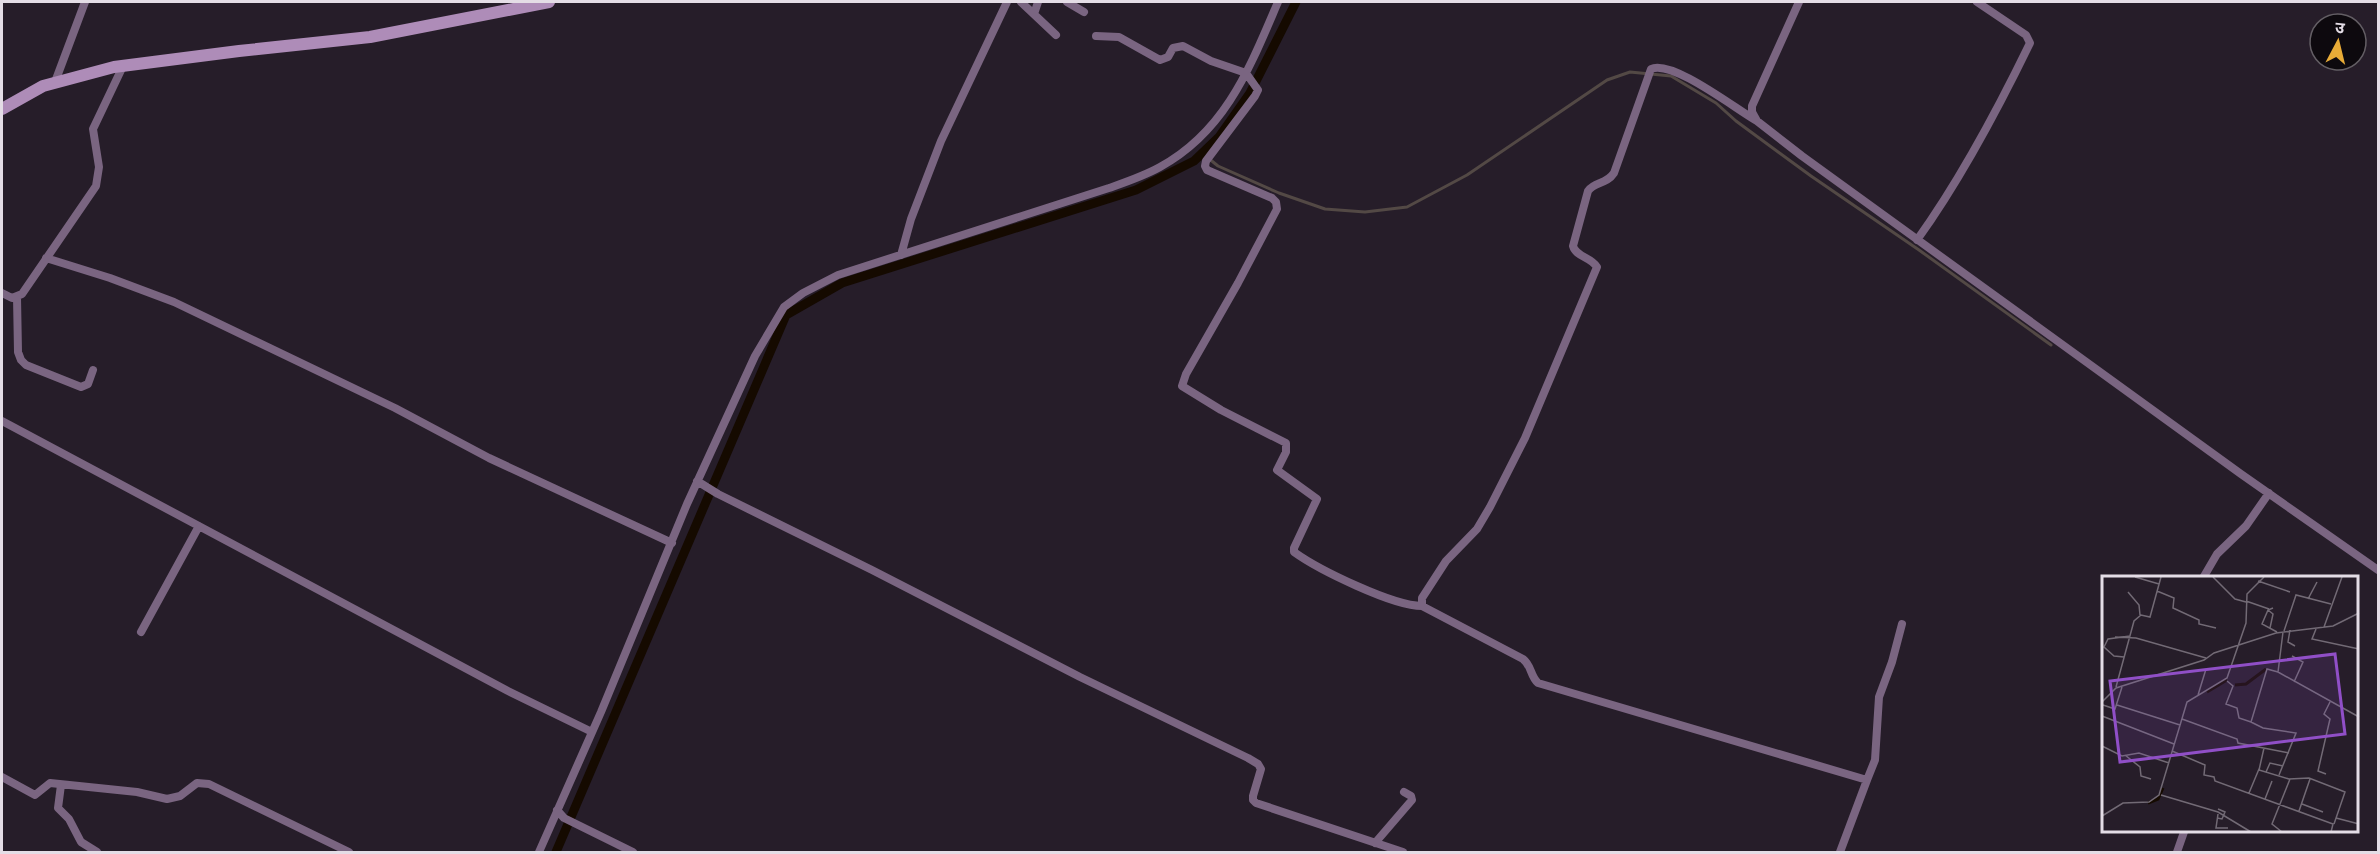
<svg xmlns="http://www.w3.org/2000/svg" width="2380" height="854" font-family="Karla,'Noto Sans Devanagari',sans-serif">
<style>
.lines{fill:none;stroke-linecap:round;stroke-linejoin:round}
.stream{stroke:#534945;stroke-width:3}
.canal{stroke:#150a00;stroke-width:9}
.street{stroke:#7a6581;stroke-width:8}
.secondary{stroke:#ae8cb8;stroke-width:12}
.inset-river{fill:none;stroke:#150a00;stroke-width:3}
.inset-road{fill:none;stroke:#726a75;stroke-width:1.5}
.view{fill:#904fc7;fill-opacity:0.15;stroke:#904fc7;stroke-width:3}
.inset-edge{fill:none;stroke:#e4dde6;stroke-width:3}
</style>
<rect width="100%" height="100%" fill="#261d29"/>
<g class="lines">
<path class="stream" d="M1202 153 1218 166 1279 193 1325 209 1365 212 1407 207 1467 175 1607 80 1630 72 1671 76 1716 103 1736 121 1811 176 1919 250 2051 345"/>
<path class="canal" d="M556 852 786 315 842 283 1136 190 1194 161 1219 137 1250 93 1296 2"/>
<path class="street" d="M1021 2 1056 35
M1067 2 1084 12
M1799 2 1752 106V112L1757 121 1802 156 2241 474 2378 570
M1034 14 1038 2
M1096 36 1119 37 1160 60 1168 57 1173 48 1183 46 1211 61 1246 73 1258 90 1255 96 1206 161 1205 166 1207 170 1272 198 1276 202 1277 209 1238 283 1186 374 1182 386 1221 410 1286 443V452L1277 470 1317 499 1294 548V552C1319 570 1393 606 1422 606
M55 82 85 2
M1757 121C1737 110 1672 59 1651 69L1614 173C1606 185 1595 181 1588 191L1573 246C1576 257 1591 257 1597 267L1525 438 1490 507 1477 529 1446 561 1422 598V606L1523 659C1532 666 1530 676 1538 683L1867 780 1840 852
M1917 240C1961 179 1997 111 2030 43L2026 35 1977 2
M901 255 911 219 941 141 1007 2
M46 258 110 278 174 302 395 408 489 458 672 543
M2 293 12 298 22 294 96 186 99 167 93 129 123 66
M17 297 18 352 21 360 26 365 81 387 88 384 93 370
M2 421 508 691 592 732
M697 481 718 494 872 570 1080 677 1248 758 1258 764 1261 769 1253 796V800L1256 803 1403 852
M2203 578 2217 554 2246 526 2269 493
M141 632 199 526
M2 777 35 795 50 783 137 792 167 799 180 796 197 783 209 784 349 852
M1867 780 1875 760 1879 697 1892 662 1902 624
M61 785 58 808 69 819 81 842 97 852
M557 810 564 818 633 852
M1375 843 1412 800 1411 796 1404 792
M539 852 601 712 687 504 755 356 784 307 803 293 838 275 1109 188C1126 182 1144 176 1160 167 1226 131 1250 67 1278 2
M2177 852 2184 832"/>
<path class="secondary" d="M2 109 43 86 114 67 239 51 370 37 549 2"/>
</g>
<g transform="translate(2102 576)">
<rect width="256" height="256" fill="#261d29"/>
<path class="inset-river" d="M133 109 144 108 164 93M105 116 125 104M46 227 56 223 61 212"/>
<path class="inset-road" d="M33 1 57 8M111 1 133 23 144 26M156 5 188 16M55 15 72 22 71 32 97 44V48L114 52M26 16 37 29 38 39M206 23 215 6M144 25 167 33M171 32 166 34 160 48 175 56M166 34 171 38 168 52M222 51 240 1M214 53 210 63 257 73M188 54 186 66 193 70M182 55 194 19 229 28M181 56 176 96 257 141M13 61 34 62 104 82M190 80 201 86 192 106M22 81 12 80 2 71 6 63 28 60M176 96 165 93 149 146 161 152 194 157 177 199M125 105 131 110 124 128 135 132 137 142 149 146M14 111 32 45 39 39 48 41 59 1M96 119 104 93M0 126 14 112 102 84 112 77 174 57 231 50 257 37M1 129 13 133 20 111M15 129 78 149M0 140 72 168M80 143 135 163 136 167 187 177M0 170 20 180 37 177 67 187M162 172 157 194 187 203 207 202 243 216 232 248M70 175 103 189 102 199 112 201 113 205 231 248 229 256M23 179 38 191 39 200 49 203M164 196 168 187 181 190M224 198 216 195 228 143 222 138 228 126M147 217 157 193M59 219 116 236 149 256M163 223 170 205M200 228 221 236M197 235 208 203M116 238 114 252H126M0 240 21 227 47 226 57 219 85 126 125 102 144 47 145 18 162 1M115 242 120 243 123 236 116 233M234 242 257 248M180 256 170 248 188 203"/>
<path class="view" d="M233 78 243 158 18 186 8 105Z"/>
<rect width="256" height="256" class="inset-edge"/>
</g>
<rect width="2380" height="854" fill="none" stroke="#e4dde6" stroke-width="6"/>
<g transform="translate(2338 42) rotate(7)"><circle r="28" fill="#0d090e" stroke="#635e64" stroke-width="1.5"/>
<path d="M0-4.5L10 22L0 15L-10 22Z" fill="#e8ab37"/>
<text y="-9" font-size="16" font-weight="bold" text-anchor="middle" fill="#e4dde6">उ</text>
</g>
</svg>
